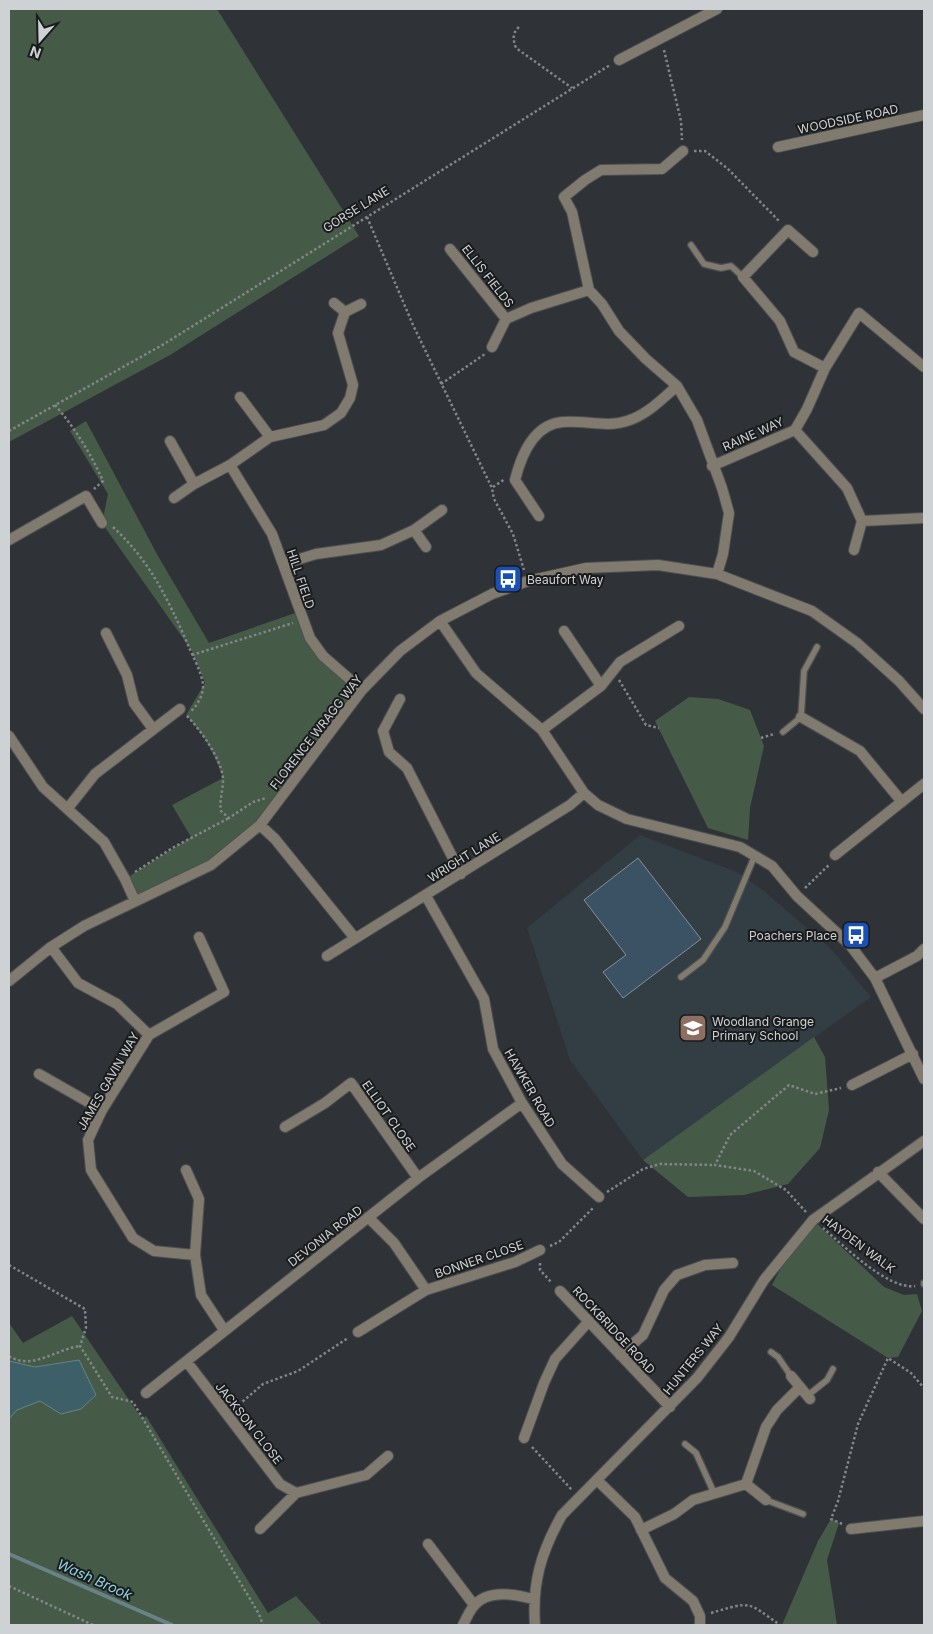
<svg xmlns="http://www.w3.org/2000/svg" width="933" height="1634" font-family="Inter,sans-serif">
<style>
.built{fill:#333d44}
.green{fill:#455b48}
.water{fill:#3d5f67;stroke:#698288}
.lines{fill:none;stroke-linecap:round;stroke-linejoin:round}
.stream{stroke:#698288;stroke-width:4}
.building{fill:#3b5264;stroke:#898f93}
.lane-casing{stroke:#4c5053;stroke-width:8}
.street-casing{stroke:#4c5053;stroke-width:12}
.path{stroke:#838689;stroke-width:2.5;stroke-dasharray:2.5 2.5;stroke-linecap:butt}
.lane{stroke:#817a6f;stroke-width:5.5}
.street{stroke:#817a6f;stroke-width:10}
.labels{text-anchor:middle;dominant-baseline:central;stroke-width:4;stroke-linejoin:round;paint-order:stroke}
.street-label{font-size:12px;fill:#cfd2d4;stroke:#191b1c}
.poi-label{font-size:12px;fill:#cfd2d4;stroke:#191b1c;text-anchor:start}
.water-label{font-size:14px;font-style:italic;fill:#8ed2e2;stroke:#191b1c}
</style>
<rect width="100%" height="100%" fill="#2f3337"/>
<path class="built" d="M640 835 737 872 764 891 831 949 871 997 643 1160 570 1060 527 928Z"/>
<path class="green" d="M9 9H217L359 236 170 355 9 442Z
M86 421 158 556 209 643 298 612 323 656 362 690 266 813 211 865 135 901 125 879 191 837 172 805 223 778C215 754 203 733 186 715L205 683 192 651 102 523 108 494 70 431Z
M689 697 718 699 750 710 764 746 750 808 748 840 708 828 655 721Z
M814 1037 825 1057 829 1110 820 1148 788 1184 744 1195 688 1197 643 1160Z
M813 1220 884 1287 904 1295 917 1294 922 1311 898 1357 888 1358 772 1285 798 1236Z
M72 1316 142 1419 146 1416 268 1613 296 1596 322 1625H9V1323L23 1343Z
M831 1519 839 1523 827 1560 837 1625H782L818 1541Z"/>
<path class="water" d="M79 1360 96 1395 81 1409 61 1414 40 1401 17 1410 9 1419V1361L35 1367Z"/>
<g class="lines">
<path class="stream" d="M9 1554 172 1625"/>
</g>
<path class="building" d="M638 858 701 939 623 998 603 972 626 955 584 900Z"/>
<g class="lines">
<defs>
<path id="lane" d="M691 245 704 264 721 268 731 266 743 277
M783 732 801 717 804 671 817 647
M681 977 703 960 725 927 755 855
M924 1284V1283
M771 1352 778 1357 791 1376
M807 1396 827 1380 833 1369
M685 1444 696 1453 714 1493
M766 1500 803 1514"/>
<path id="street" d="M619 60 717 9
M778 147 924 115
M683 151 662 169 601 170 585 180 564 197 572 212 589 290 602 304 619 331 646 359 677 386 697 420 722 488 729 513 723 554 717 574
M450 249 506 319
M334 303 345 312
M492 347 506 319 531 308 589 290
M825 368 859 313 924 367
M240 397 270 437
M795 430 847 488 862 521
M170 441 194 484
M230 465 272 534 310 638 323 656 362 690
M712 466 795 430 807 409 825 368 794 352 780 321 743 277 788 230 813 252
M174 498 194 484 230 465 270 437 324 425 341 413 350 398 353 385 338 333 345 312 361 304
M539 516 515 480C521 456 534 424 563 422 585 420 606 428 627 421 647 415 662 399 677 386
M414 530 426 547
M9 540 86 496 102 523
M854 550 862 521 924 518
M283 564 316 554 381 545 414 530 442 510
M440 621 476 673 542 730 584 793 598 805 627 819 740 847 772 866 797 896 850 945 875 978 924 1079
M564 631 601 686
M106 633 127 675 134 703 153 729
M400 699 383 731 389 752 407 768 461 874
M801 717 860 751 902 802
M542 730 601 686 620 662 679 626
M9 736 43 787 104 842 125 879 135 901
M68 808 95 774 180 709
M260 825 275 839 354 937
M835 855 924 784
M426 896 484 999 493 1049 522 1103 562 1164 599 1197
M51 947 78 983 117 1004 149 1035
M327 956 570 805 584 793
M875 978 917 956 924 949
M9 981 51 947 84 926 211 865 260 825 362 690 400 651 440 621 492 594 528 581 586 568 658 565 717 574 812 611 857 643 899 681 924 709
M39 1074 102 1110
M852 1085 913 1054
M285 1127 325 1103 351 1083 418 1178
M186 1170 199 1199 195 1255 201 1295 224 1330
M878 1172 924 1219
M369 1218 394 1243 426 1290
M195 1255 154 1251 133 1238 91 1170 88 1140 102 1110 149 1035 224 992 199 937
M560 1291 670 1407
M358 1332 426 1290 515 1262 540 1250
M620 1355 643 1335 664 1290 677 1275 705 1265 733 1263
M187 1362 280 1484 296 1493 366 1475 388 1456
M791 1376 810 1399
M146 1393 418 1178 522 1103
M524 1438 544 1383 555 1359 589 1321
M597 1480 635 1517 665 1578 693 1601 700 1616V1625
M746 1484 766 1500
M260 1529 296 1493
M851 1529 924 1521
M641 1530 674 1514 693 1500 746 1484 766 1427 777 1410 799 1388
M428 1544 474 1605
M463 1625C466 1619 469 1612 473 1607 486 1589 515 1594 533 1599
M535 1625C532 1583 541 1552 562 1515L697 1378 729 1337 764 1280 813 1220 924 1141"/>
</defs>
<use href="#lane" class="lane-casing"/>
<use href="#street" class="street-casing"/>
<path class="path" d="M519 27C512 33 513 40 516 48L572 88
M664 50 681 121 682 140
M694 151H705L727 168 780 222
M367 217 413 325 492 488 494 499 513 534 524 570
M441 384 485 354
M55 405C75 428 91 454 103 481L94 489
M9 431 164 344 610 65
M493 487 505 479
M113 527C150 561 168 599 188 645 193 657 201 671 203 684 204 694 197 706 191 711
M192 655 293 623
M619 680 646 725 659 728
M187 716C200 729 223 761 223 780 223 791 219 801 221 811L229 818 253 802 266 798
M761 738 774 734
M135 872 174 847 229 818
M805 888 830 864
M607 1192 643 1169 660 1164 714 1165
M806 1212 786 1190 754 1171 715 1165 730 1135 789 1085 815 1094 841 1088
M823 1228C843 1245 888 1290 915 1286
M550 1246 559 1242 594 1207
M540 1263V1270L552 1283
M9 1265 85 1309 86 1328 80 1346 112 1397 133 1402 259 1614 263 1625
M9 1356C32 1371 56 1349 80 1346
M235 1408 263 1384 298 1371 348 1338
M532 1447 572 1490
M842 1524 831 1519 838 1501 858 1424 888 1358 911 1373 924 1388
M9 1586 93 1625
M711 1613C752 1601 746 1601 780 1625"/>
<use href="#lane" class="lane"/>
<use href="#street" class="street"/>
</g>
<defs>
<symbol id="bus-square" viewBox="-11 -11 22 22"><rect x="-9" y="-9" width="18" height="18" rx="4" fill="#1a4fb4" stroke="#191b1c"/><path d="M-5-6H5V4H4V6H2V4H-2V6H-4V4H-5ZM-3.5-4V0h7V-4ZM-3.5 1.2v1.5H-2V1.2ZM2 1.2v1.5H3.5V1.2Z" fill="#fff"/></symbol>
<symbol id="school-square" viewBox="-11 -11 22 22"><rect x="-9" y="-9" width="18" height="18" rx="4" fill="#8d6e63" stroke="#191b1c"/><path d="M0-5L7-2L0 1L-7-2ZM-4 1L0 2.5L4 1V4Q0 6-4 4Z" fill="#fff"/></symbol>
</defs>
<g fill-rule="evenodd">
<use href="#bus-square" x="492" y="563" width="32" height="32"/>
<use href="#bus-square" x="840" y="919" width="32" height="32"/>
<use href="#school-square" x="677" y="1012" width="32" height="32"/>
</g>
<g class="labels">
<g class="street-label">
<text transform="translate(848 119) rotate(-12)">WOODSIDE ROAD</text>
<text transform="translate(356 209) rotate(-32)">GORSE LANE</text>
<text transform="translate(488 276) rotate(52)">ELLIS FIELDS</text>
<text transform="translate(753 434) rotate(-24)">RAINE WAY</text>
<text transform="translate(301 579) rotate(71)">HILL FIELD</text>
<text transform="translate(316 732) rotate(-52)">FLORENCE WRAGG WAY</text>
<text transform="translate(464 857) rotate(-32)">WRIGHT LANE</text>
<text transform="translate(108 1081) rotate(-60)">JAMES GAVIN WAY</text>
<text transform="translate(530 1088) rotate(60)">HAWKER ROAD</text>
<text transform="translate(389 1116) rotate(55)">ELLIOT CLOSE</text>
<text transform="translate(325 1236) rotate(-38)">DEVONIA ROAD</text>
<text transform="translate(859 1244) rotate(37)">HAYDEN WALK</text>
<text transform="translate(479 1259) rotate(-19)">BONNER CLOSE</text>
<text transform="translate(614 1330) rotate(47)">ROCKBRIDGE ROAD</text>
<text transform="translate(693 1359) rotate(-51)">HUNTERS WAY</text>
<text transform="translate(249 1423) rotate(52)">JACKSON CLOSE</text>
</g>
<g class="poi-label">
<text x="527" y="579">Beaufort Way</text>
<text x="837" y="935" text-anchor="end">Poachers Place</text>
<text x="712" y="1021">Woodland Grange<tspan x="712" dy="14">Primary School</tspan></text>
</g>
<g class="water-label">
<text transform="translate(95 1579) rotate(24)">Wash Brook</text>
</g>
</g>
<rect width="933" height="1634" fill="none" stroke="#cfd2d4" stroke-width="20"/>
<g transform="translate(40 40) rotate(200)" stroke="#191b1c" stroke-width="4" paint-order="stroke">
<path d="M0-4L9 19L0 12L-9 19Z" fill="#cfd2d4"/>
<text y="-8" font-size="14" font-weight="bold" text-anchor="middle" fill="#cfd2d4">N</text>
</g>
</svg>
